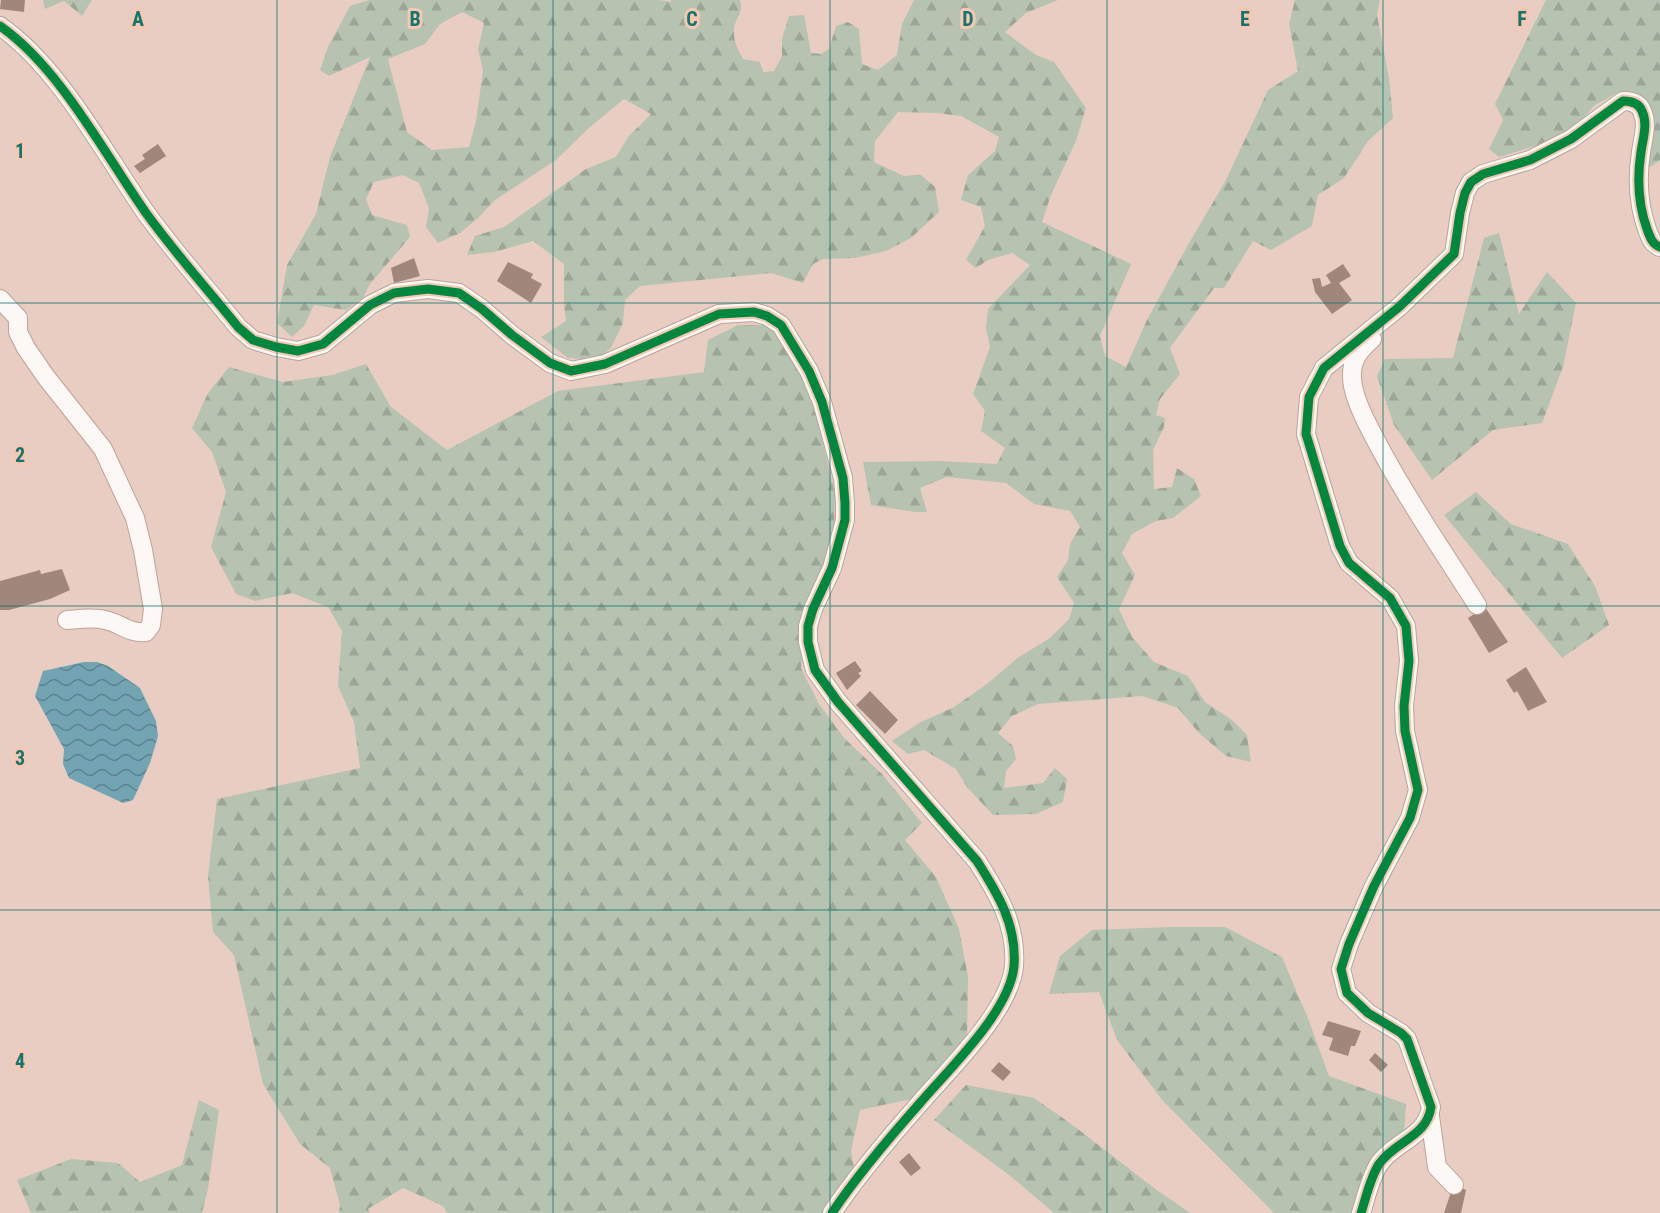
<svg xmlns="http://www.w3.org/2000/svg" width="1660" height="1213" font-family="'Roboto Condensed',sans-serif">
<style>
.forest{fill:url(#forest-firs);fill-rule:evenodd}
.water{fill:url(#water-waves)}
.building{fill:#a0867b}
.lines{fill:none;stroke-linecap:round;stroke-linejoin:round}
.minor-casing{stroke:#bea398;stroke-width:20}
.minor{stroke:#fcf8f6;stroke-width:18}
.cycleway-casing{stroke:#f8c7b3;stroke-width:13}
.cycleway{stroke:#00873e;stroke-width:9}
.grid{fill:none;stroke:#0f766e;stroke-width:1.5;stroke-opacity:0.55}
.grid-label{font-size:20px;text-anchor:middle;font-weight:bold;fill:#0f766e;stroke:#f8c7b3;stroke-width:6;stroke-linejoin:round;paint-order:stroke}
</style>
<defs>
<pattern id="forest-firs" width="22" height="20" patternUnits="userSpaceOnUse" patternTransform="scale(1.5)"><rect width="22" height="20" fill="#b6c3b1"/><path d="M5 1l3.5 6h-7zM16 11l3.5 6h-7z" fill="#9ca696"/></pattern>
<pattern id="water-waves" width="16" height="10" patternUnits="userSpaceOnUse" patternTransform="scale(1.5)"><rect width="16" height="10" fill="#72a4b4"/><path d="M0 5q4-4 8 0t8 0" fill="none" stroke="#5d8390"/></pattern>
</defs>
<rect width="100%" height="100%" fill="#e9cdc2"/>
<path class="forest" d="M43 0H92L82 16 64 1 45 9Z
M369 0H660L671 2V0H740C744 15 735 17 734 29 733 40 738 50 743 59L760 62 763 72 774 71 782 56V39L789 16 804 15 811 53 821 54 829 49 836 26 848 22 859 29 862 64 878 70 897 55 902 24 914 0H1058L1026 13 1005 32 1036 55 1054 62 1086 108 1076 141 1051 195 1042 222 1131 264 1100 336 1105 356 1126 367 1147 320 1189 243 1225 182 1268 90 1298 71 1289 24 1295 0H1380L1377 15 1389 78 1393 118 1368 141 1344 178 1318 195 1312 226 1271 250 1253 241 1224 288H1214L1170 348 1180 374 1160 399 1156 415 1165 418 1164 427 1153 450 1154 489 1172 487 1177 468 1194 479 1201 496 1173 518 1156 521 1132 534 1122 553 1135 575 1119 609 1132 637 1154 662 1188 676 1205 702 1232 720 1247 735 1251 762 1226 756 1199 733 1178 708 1142 696 1038 704 1012 716 998 733 1013 746 1016 759 1006 771 1004 788 1043 783 1055 768 1067 779 1063 802 1036 814 993 815 967 787 956 769 924 750 908 754 892 741 919 723 954 707 987 684 1019 657 1050 638 1069 619 1074 603 1057 577 1068 560 1070 544 1080 527 1070 511 1034 504 1006 483 947 477 920 488 927 512H915L871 505 863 462 940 461 997 464 1005 448 981 431 985 411 973 394 990 347 986 328 988 309 1030 265 1012 253 988 260 976 268 966 260 985 226 981 207 961 200 968 175 995 151 999 137 961 116 937 113 898 112 875 141 874 162 904 176 921 175 935 187 939 212 911 238 886 251 855 258 823 259 813 264 803 283 771 273 640 286 625 300 623 323 611 348 596 360 568 358 541 337 566 321 564 305V264L533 241 494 252 467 255 475 236 504 227 586 169 616 157 628 137 651 114 624 99 590 127 556 160 495 200 478 218 460 233 438 243 426 227 429 208 419 183 403 175 374 182 366 199 372 215 407 225 410 237 370 284 363 298 346 310 314 305 304 326 292 337 277 323 287 265 316 214 330 157 370 57 329 76 320 70 328 47 350 6ZM462 12 484 23 478 49 483 70 476 121 469 147 432 150 407 132 388 59 425 44 440 24Z
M1546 0H1660V160L1643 172 1649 140 1650 106 1638 96 1619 92 1595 105 1573 130 1551 141 1499 157 1489 149 1503 120 1495 104Z
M1499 233 1519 314 1547 272 1576 303 1563 367 1542 423 1493 430 1432 480 1394 425 1377 376 1385 359 1453 358 1484 238Z
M738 325H766L793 343 813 402 835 494 833 563 807 622 801 668 819 704 845 739 882 774 922 823 905 840 936 877 959 929 968 977 967 1037 921 1097 860 1110 851 1151 857 1183 836 1213H447L443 1206 403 1188 368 1209 370 1213H339L340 1205 330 1168 300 1144 263 1084 234 955 213 932 208 876 217 799 360 768 354 722 338 686 342 631 328 607 292 593 255 601 236 594 211 547 226 492 212 452 192 428 208 393 229 367 283 382 332 375 366 364 391 407 447 450 558 391 704 372 708 340Z
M1476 492 1511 524 1568 544 1595 586 1609 625 1562 658 1444 515Z
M1170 927H1225L1282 957 1309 1021 1329 1076 1406 1104 1404 1133 1359 1213H1274L1163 1101 1117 1040 1099 992 1049 994 1060 956 1092 930Z
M966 1085 1034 1098 1070 1123 1154 1188 1190 1213H1054L1008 1174 934 1120Z
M199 1100 219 1110 208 1189 202 1213H31L17 1180 71 1159 118 1163 140 1182 182 1165Z"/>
<path class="water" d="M84 662H97L108 666 140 688 156 721 158 736 150 763 133 800 123 803 69 778 63 764 64 749 35 696 43 671Z"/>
<path class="building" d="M1 0H25L24 12 0 9Z
M158 144 166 156 140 173 134 166 145 159 142 155Z
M414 258 420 276 394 283 391 268Z
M508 262 533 274 531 278 542 284 531 303 497 281Z
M1343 264 1351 276 1339 283 1352 300 1332 314 1315 292 1312 279 1320 278 1322 287 1331 283 1326 275Z
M62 569 70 590 50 599 9 610H0V581L40 570 41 574Z
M1485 607 1508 642 1489 653 1468 618Z
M855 661 862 671 858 673 861 676 847 690 836 673Z
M1526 667 1547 702 1528 711 1517 691 1514 693 1506 680Z
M870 691 898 720 885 734 856 705Z
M1328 1021 1361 1031 1355 1046H1351L1348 1056 1329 1050 1333 1038 1322 1035Z
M1375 1053 1388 1065 1381 1072 1369 1060Z
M999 1062 1011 1072 1003 1081 991 1071Z
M909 1153 921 1168 911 1176 899 1162Z
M1459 1187 1466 1190 1461 1213H1444L1451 1192Z"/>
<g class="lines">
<defs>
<path id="minor" d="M0 26C60 68 104 153 146 213 175 253 208 290 238 327L253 340 276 347 298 351 323 344 370 305 394 293 428 289 459 293 482 309 512 335 550 363 571 371 605 364 719 314 754 312 767 316 781 325 809 371 822 402 843 478 845 503V520L832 568 813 609 808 626V642L815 670 838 702 977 861C998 894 1017 925 1014 966 1010 1011 949 1069 920 1103 889 1138 858 1174 832 1213
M0 299 18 318V332L26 348 46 377 103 449 135 518 143 550 153 609 151 625 146 632C130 634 120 623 105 620 93 617 80 619 67 620
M1372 339C1360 349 1351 360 1352 377 1352 394 1364 418 1372 433 1402 492 1441 548 1477 605
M1430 1116 1437 1167 1454 1185
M1361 1213C1366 1198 1370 1178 1379 1164 1395 1141 1427 1137 1431 1107L1407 1039 1401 1033 1368 1013 1347 993 1341 969 1349 944 1374 886 1410 818 1418 790 1405 731 1404 706 1409 661 1406 626 1390 598 1349 563 1340 546 1306 434 1309 397 1324 368 1399 307 1454 254 1460 213 1465 193 1471 182 1483 174 1530 160 1571 139 1623 101C1631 101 1639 103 1642 111 1648 124 1643 138 1641 152 1637 178 1638 204 1647 229 1650 237 1652 244 1660 247"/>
</defs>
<use href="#minor" class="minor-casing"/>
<use href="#minor" class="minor"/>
<defs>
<path id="cycleway" d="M0 26C60 68 104 153 146 213 175 253 208 290 238 327L253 340 276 347 298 351 323 344 370 305 394 293 428 289 459 293 482 309 512 335 550 363 571 371 605 364 719 314 754 312 767 316 781 325 809 371 822 402 843 478 845 503V520L832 568 813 609 808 626V642L815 670 838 702 977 861C998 894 1017 925 1014 966 1010 1011 949 1069 920 1103 889 1138 858 1174 832 1213
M1361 1213C1366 1198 1370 1178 1379 1164 1395 1141 1427 1137 1431 1107L1407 1039 1401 1033 1368 1013 1347 993 1341 969 1349 944 1374 886 1410 818 1418 790 1405 731 1404 706 1409 661 1406 626 1390 598 1349 563 1340 546 1306 434 1309 397 1324 368 1399 307 1454 254 1460 213 1465 193 1471 182 1483 174 1530 160 1571 139 1623 101C1631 101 1639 103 1642 111 1648 124 1643 138 1641 152 1637 178 1638 204 1647 229 1650 237 1652 244 1660 247"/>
</defs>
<use href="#cycleway" class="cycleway-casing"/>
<use href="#cycleway" class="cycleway"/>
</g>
<path class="grid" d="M277 0V1213M553 0V1213M830 0V1213M1107 0V1213M1383 0V1213M0 303H1660M0 606H1660M0 910H1660"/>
<g class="grid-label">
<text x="138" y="26">A</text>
<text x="415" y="26">B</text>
<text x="692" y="26">C</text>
<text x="968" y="26">D</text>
<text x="1245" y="26">E</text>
<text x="1522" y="26">F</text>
<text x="20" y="158">1</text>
<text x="20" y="462">2</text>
<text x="20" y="765">3</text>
<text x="20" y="1068">4</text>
</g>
</svg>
